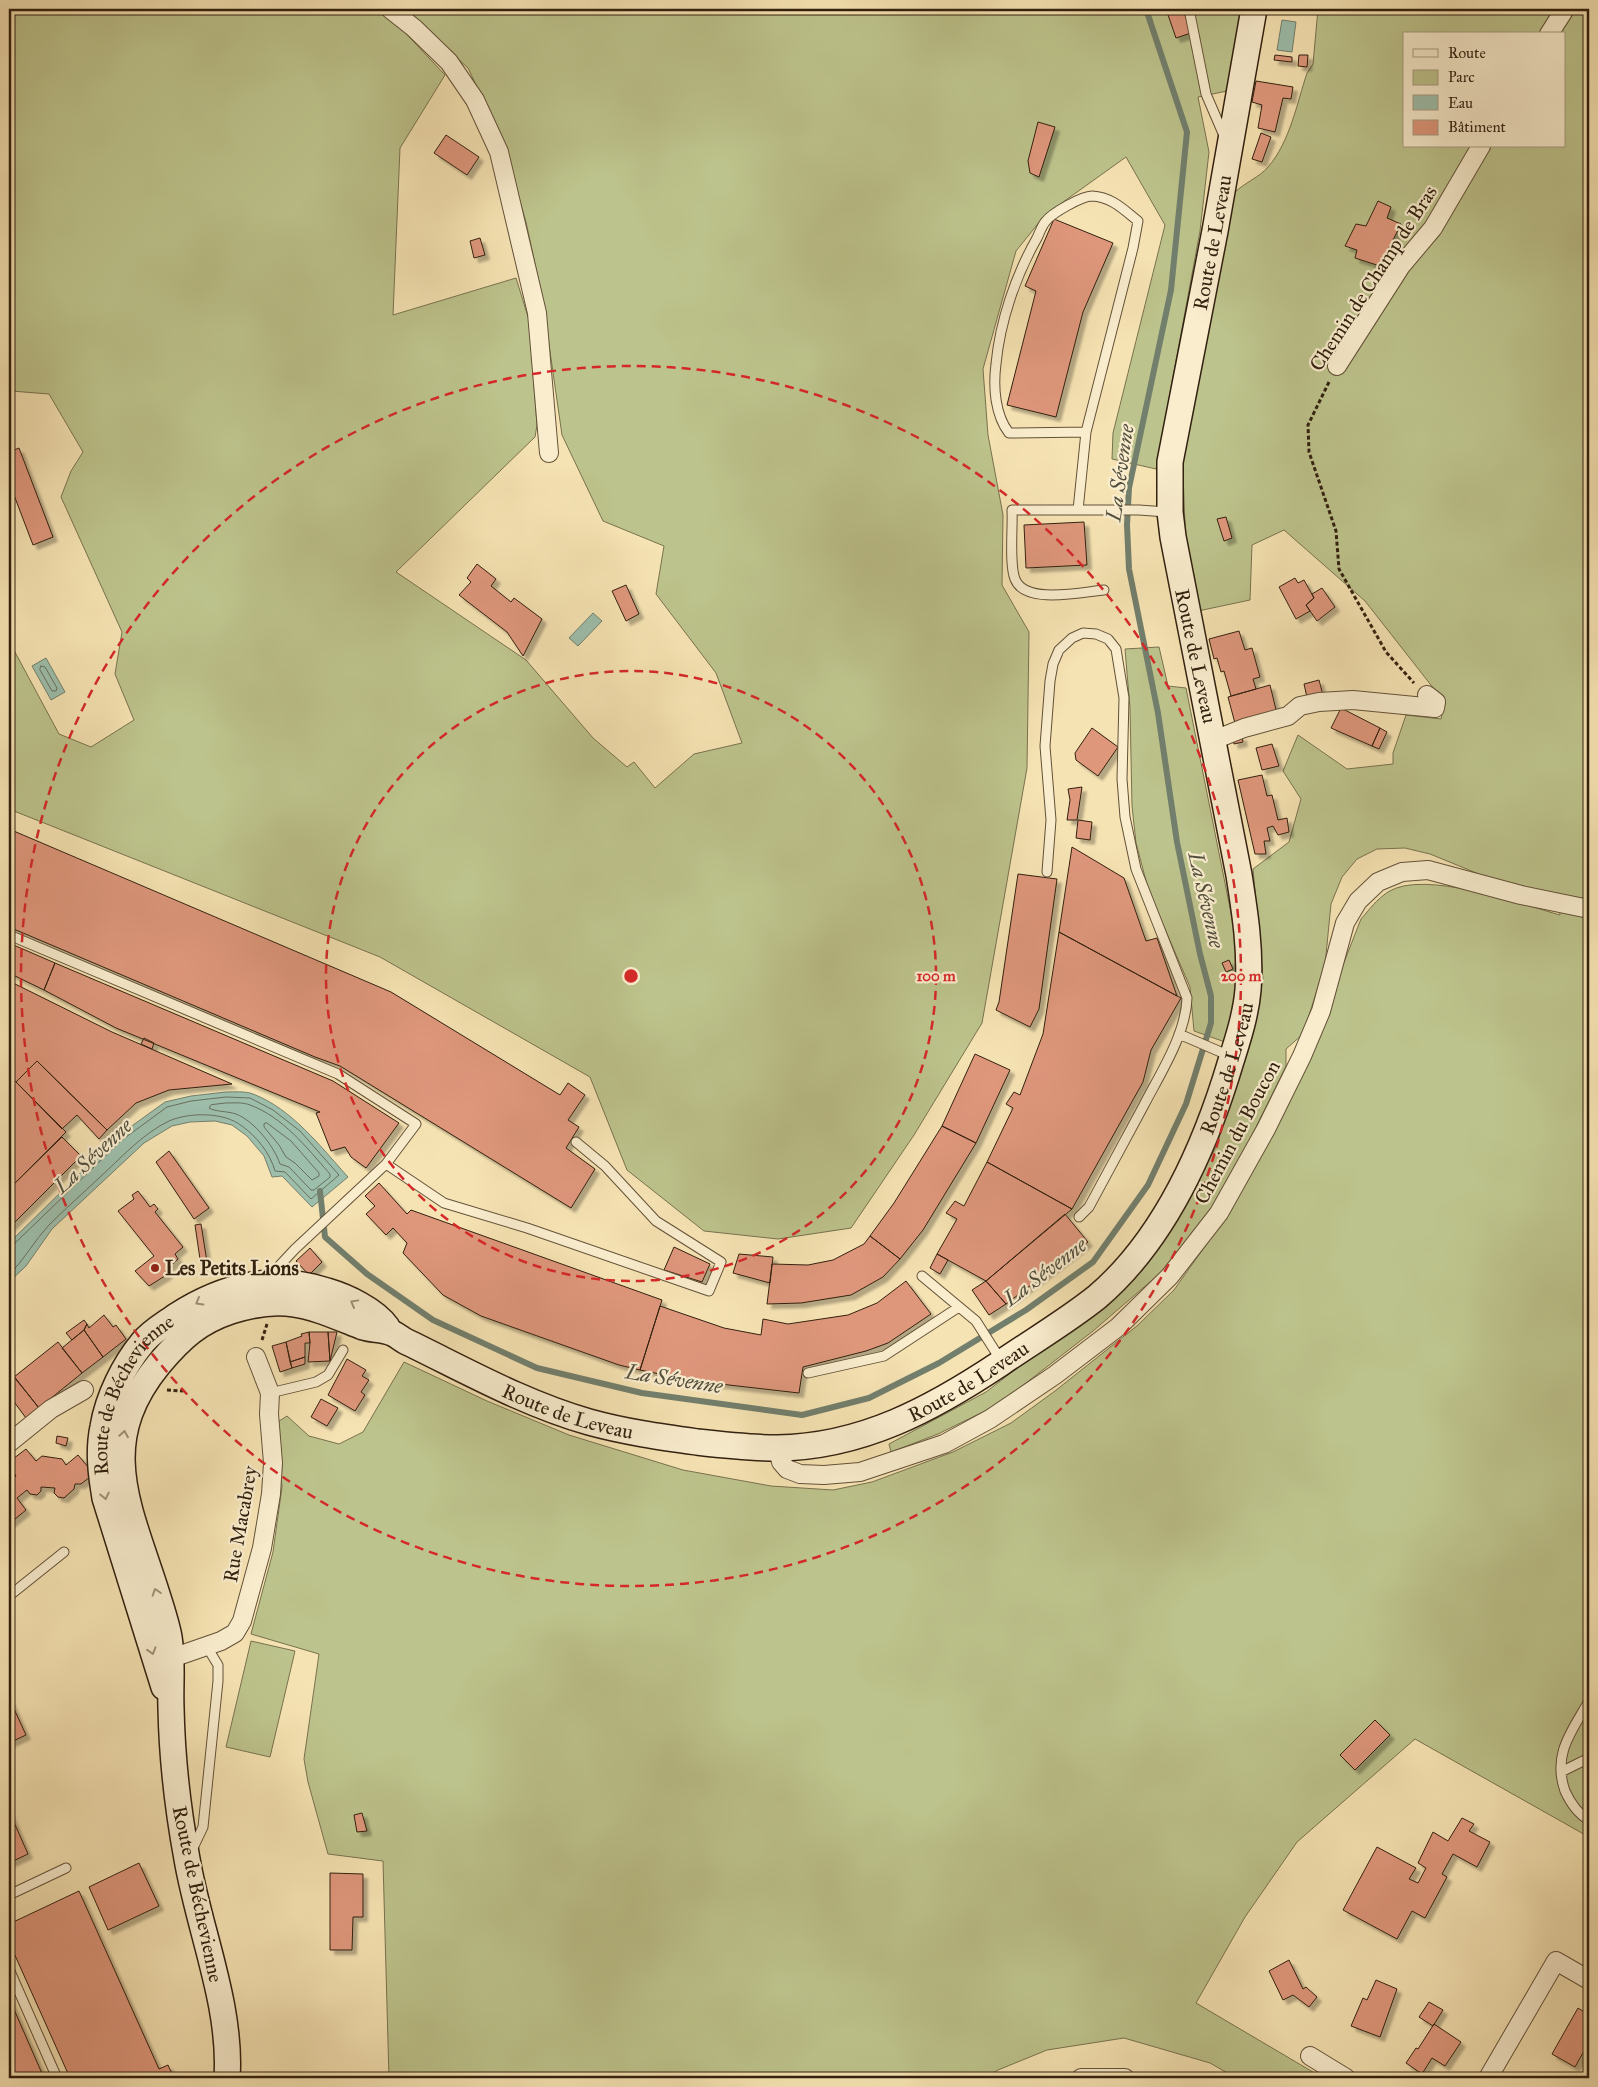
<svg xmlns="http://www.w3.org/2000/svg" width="1598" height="2087" font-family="'IM FELL Great Primer',serif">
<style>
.green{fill:#bdc38c;stroke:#78724e;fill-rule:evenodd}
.water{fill:#9dbeab;stroke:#727f6d}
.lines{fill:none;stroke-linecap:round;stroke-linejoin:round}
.shore{stroke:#686f5d;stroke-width:1}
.stream{stroke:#727f6d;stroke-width:6}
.building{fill:#df977c;stroke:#32200f;filter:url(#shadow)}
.lane-casing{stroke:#635138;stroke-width:11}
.street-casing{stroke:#635138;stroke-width:20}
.secondary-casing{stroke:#32200f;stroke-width:28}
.path{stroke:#32200f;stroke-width:3;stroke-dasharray:4 2.5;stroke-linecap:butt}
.lane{stroke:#f9edce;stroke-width:9}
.street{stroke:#f9edce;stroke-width:18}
.secondary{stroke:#f9edce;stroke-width:25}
.oneway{stroke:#9f9178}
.ring{fill:none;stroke:#d62828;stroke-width:2.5;stroke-dasharray:9 6}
.poi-dot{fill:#8f2418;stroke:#f9edce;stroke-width:2}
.labels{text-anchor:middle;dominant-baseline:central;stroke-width:4.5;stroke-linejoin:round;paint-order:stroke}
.street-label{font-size:20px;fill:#32200f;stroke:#f9edce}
.poi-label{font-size:20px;font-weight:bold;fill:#32200f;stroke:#f9edce;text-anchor:start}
.water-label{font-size:21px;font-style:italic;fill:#524f3e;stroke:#f9edce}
.centre{fill:#d62828;stroke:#f9edce;stroke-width:2.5}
.ring-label{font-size:15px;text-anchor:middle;font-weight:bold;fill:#d62828;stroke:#f9edce;stroke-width:4.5;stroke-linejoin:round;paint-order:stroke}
</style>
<defs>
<filter id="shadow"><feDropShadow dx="4.5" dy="4.5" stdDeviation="1" flood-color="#0004"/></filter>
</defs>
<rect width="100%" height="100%" fill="#f6e3b3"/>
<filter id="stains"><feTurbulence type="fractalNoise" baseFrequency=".004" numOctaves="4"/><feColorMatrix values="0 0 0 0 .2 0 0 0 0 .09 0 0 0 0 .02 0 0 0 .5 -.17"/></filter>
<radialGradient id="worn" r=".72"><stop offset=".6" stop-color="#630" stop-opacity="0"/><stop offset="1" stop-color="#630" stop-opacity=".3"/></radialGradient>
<path class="green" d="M9 9H378L397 24 445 75 400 148 393 315 516 278 529 320 537 425 535 437 396 572 526 660 593 738 627 767 634 762 655 788 694 754 742 743 716 673 656 594 664 546 603 521 562 435 542 296 526 222 503 142 468 68 403 9H1242L1227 91 1198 97 1209 152 1200 231 1156 469 1112 459 1113 433 1165 225 1126 157 1045 215 1016 251 983 369 988 435 1003 515 1002 585 1029 632 1027 768 982 1023 914 1135 851 1228 778 1239 704 1231 627 1170 590 1077 380 957 9 809V641L59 734 91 747 134 720 115 674 122 632 61 497 71 471 83 452 49 394 11 391 9 392Z
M1318 9H1589V1837L1415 1739 1297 1842 1245 1917 1196 2003 1323 2078H1236L1210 2063 1124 2038 1047 2050 998 2070 985 2078H389L383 1861 328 1854 308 1782 304 1759 319 1654 251 1634 273 1552 282 1487 276 1423 287 1416 309 1436 339 1444 363 1432 404 1362 487 1401 569 1435 683 1470 771 1486 833 1490 872 1482 953 1452 1011 1423 1055 1391 1138 1325 1174 1290 1223 1221 1267 1146 1312 1044 1361 919C1369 910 1377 899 1388 892 1423 869 1521 904 1560 915L1558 896 1491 879 1430 854 1405 848 1377 849 1357 859 1342 877 1331 904 1325 965 1303 1034 1286 1049V1066L1223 1194 1165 1269 1093 1331 999 1404 938 1434 891 1452 889 1444 986 1392 1124 1286 1158 1250 1181 1212 1216 1147 1251 1041 1263 979 1253 869 1289 842 1301 799 1283 771 1298 735 1347 769 1393 764V753L1406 715 1441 719 1445 703 1365 601 1284 530 1252 545 1250 600 1198 611 1186 550 1182 447 1234 193C1244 183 1260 177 1268 167 1290 142 1297 103 1307 73L1313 64ZM1404 34H1564V146H1404Z
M1159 647 1168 686 1186 688 1238 948 1235 999 1225 1042 1194 1031 1190 987 1149 892 1136 843 1132 806 1130 708 1125 649Z
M251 1641 295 1651 270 1757 226 1747Z"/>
<path class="water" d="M1282 20 1296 22 1292 52 1277 50Z
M593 613 602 621 578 646 569 638Z
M46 658 65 692 51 700 32 666Z
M226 1092C234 1092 245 1091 253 1094 292 1109 320 1146 348 1177L312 1207 282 1176 272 1177 264 1156 247 1136 232 1125 215 1121 190 1122 172 1126 144 1143 52 1229 26 1266 9 1282V1243L118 1136 165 1102 191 1096Z"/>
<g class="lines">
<path class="shore" d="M41 666 45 667 57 688 56 691H52L40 670Z
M226 1103C233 1103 243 1102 250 1105 283 1117 307 1148 330 1174V1177L314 1190H311L289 1167 280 1164C274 1146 254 1121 236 1114 227 1111 216 1112 209 1108L211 1105Z
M267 1123 291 1141 319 1173V1176L312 1180 295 1163 286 1157 279 1145 264 1127V1124Z
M9 1246 14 1244 122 1140 167 1107 191 1101 226 1097 250 1098 273 1110 300 1131 339 1175 311 1199 285 1172 275 1171C270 1153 257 1137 242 1126 224 1112 190 1112 169 1121 142 1134 121 1158 99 1178 82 1194 65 1209 49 1225 34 1241 24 1260 9 1275"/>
<path class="stream" d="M320 1191 325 1237 367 1274 433 1320 537 1368 642 1393 802 1415 869 1398 939 1363 1026 1310 1093 1262 1148 1185 1186 1104 1211 1023V996L1200 954 1177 842 1158 713 1129 569 1127 525 1129 488 1171 290 1187 132 1146 9"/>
</g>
<path class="building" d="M1166 9H1183L1191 33 1176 38Z
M1275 55 1292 57V62L1274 60Z
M1299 55H1308L1307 67 1298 66Z
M1256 81 1293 87 1291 99 1283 98 1275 132 1258 128 1262 105 1252 102Z
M1038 122 1055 127 1039 177 1030 173 1028 161Z
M1261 133 1271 137 1262 162 1252 159Z
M446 135 479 157 467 175 434 153Z
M1378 201 1391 207 1387 218 1401 224 1380 266 1355 258 1357 250 1345 246 1356 224 1366 226Z
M1054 219 1113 243 1083 312 1056 417 1007 405 1036 291 1025 286Z
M480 238 485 255 474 258 470 241Z
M19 448 53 537 33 545 9 482V452Z
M1226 517 1232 538 1224 541 1217 519Z
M1084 522 1087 565 1026 568 1024 525Z
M477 564 496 579 491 586 511 602 514 598 542 619 523 656 507 632 459 595 471 582 467 578Z
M1295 578 1298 583 1304 580 1314 598 1306 605 1310 611 1296 619 1279 587Z
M626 585 639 614 626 621 612 591Z
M1322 588 1335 607 1317 621 1306 605 1314 598 1312 594Z
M1239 631 1245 650 1252 648 1260 677 1253 679 1256 689 1231 696 1224 671 1221 672 1217 658 1214 659 1209 639Z
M1319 680 1324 699 1308 702 1304 684Z
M1270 685 1278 718 1236 727 1228 697Z
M1341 708 1380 728 1372 746 1331 728Z
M1092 728 1118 747 1098 776 1076 760 1075 753Z
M1380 728 1387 732 1379 749 1372 746Z
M1242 736 1243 742 1234 744 1233 739Z
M1272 744 1279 766 1262 770 1256 748Z
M1262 775 1267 796 1272 795 1278 820 1287 818 1289 832 1278 835 1273 826 1267 828 1270 841H1264L1266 854H1255L1238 780Z
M1082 787 1077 820H1067L1070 800 1068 789Z
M1078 820 1092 822 1090 840 1076 838Z
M9 829 391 992 560 1095 568 1083 585 1095 568 1120 579 1127 566 1148 595 1169 571 1208 340 1066 315 1057 9 927Z
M1072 847 1124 878 1146 941 1157 938 1177 996 1059 932Z
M1018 874 1057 879 1039 1009 1030 1027 996 1010 999 1002Z
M1059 932 1181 998 1151 1050 1143 1082 1072 1209 987 1162 1013 1108 1006 1104 1014 1092 1020 1095 1043 1034Z
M9 943 55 963 44 990 9 973Z
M1229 960 1233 969 1226 972 1222 963Z
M55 963 333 1081 399 1123 366 1168 351 1157 345 1147 331 1151 316 1113 320 1112 116 1028 44 990Z
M9 981 112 1032 232 1084 169 1090 136 1103 107 1130 37 1061 16 1082 9 1075Z
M144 1038 154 1043 152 1049 141 1044Z
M975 1054 1010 1070 976 1143 942 1126Z
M37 1061 107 1130 99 1139 77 1115 62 1129 16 1082Z
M9 1075 66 1132 9 1189Z
M942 1126 976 1143 923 1230 900 1259 870 1236 894 1203Z
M62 1137 81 1156 10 1227 9 1189Z
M169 1151 209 1208 194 1219 156 1162Z
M987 1162 1072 1209 986 1281 937 1254 957 1219 946 1213 955 1201 964 1206Z
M379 1183 407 1214 411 1210 662 1300 640 1370 619 1365 481 1316 443 1295 403 1253 407 1243 393 1228 386 1235 366 1214 375 1206 365 1196Z
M138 1191 150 1207 154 1204 158 1209 155 1212 183 1247 175 1254 178 1259 165 1271 168 1274 149 1286 135 1271 154 1256 118 1211 134 1199 132 1195Z
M1065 1214 1088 1242 1006 1304 986 1281Z
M201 1224 207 1262 201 1266 195 1225Z
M870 1236 900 1259 883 1277 851 1295 801 1303 767 1304 772 1264 808 1265 833 1260 864 1244Z
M674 1247 710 1264 702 1282 664 1270Z
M310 1248 322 1262 309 1275 296 1261Z
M739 1254 773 1257 770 1283 733 1273Z
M937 1254 948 1260 940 1274 930 1268Z
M906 1281 931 1314 888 1343 866 1351 803 1367 799 1393 694 1381 640 1370 660 1306 724 1328 761 1335 763 1319 788 1324 848 1315 877 1303Z
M986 1281 1006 1304 989 1315 972 1290Z
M104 1315 113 1327 116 1325 126 1339 103 1357 84 1330 87 1324 89 1328Z
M84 1320 87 1324 84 1330 72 1340 66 1333Z
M84 1330 103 1357 82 1373 62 1348Z
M309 1332H328L330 1361 308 1362 310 1343Z
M309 1332 310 1343H305V1357L290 1362 286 1342 302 1336 301 1334Z
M328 1332H337L330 1361Z
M58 1342 82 1373 39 1408 14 1377Z
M286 1342 292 1368 280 1372 272 1346Z
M305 1357V1364L292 1368 290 1362Z
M347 1359 366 1370 362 1376 369 1380 361 1392 365 1395 355 1411 328 1395Z
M9 1370 39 1408 26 1418 9 1395Z
M321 1399 338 1408 327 1426 311 1417Z
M57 1436 68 1438 66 1446 56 1443Z
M26 1449 36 1461 42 1456 62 1459 66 1465 78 1455 89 1468 90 1477 81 1484H75L74 1489 64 1498 58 1497 54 1493 55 1488 41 1487V1491L37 1495 30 1494 27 1490 17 1498 26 1510 9 1524V1481L16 1476 9 1466V1462Z
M9 1698 26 1735 9 1743Z
M1375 1720 1390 1735 1355 1770 1340 1755Z
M9 1811 28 1854 9 1863Z
M362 1813 367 1831 357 1832 354 1815Z
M1462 1818 1474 1824 1469 1831 1490 1842 1477 1867 1453 1854 1442 1874 1447 1877 1425 1918 1412 1911 1397 1939 1343 1910 1377 1847 1416 1868 1409 1879 1418 1883 1426 1868 1418 1863 1433 1832 1448 1841Z
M139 1863 159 1906 108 1930 89 1887Z
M330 1873 363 1874V1917H353L352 1950H330Z
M79 1891 159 2069 168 2065 174 2078H70L9 1942V1924Z
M1289 1960 1303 1989 1306 1987 1317 1997 1309 2007 1293 1995 1283 2000 1269 1971Z
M1376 1980 1397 1989 1380 2037 1351 2026 1363 1998 1367 2000Z
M9 1998 44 2078H9Z
M1429 2002 1443 2010 1433 2026 1419 2017Z
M1578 2008 1589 2015V2042L1575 2067 1552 2054Z
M1434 2024 1461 2042 1445 2066 1432 2058 1422 2074 1406 2063 1416 2048 1418 2049Z
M1583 2072 1589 2075V2078H1579Z"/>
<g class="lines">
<defs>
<path id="lane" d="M1189 9 1206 94 1225 138
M1078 510 1086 432 1133 248 1138 221C1124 210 1112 197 1092 196 1082 196 1052 213 1046 221 1042 225 1040 232 1037 238 1016 275 1000 321 996 364 993 387 995 415 1009 433L1086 432
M1104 590C1082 592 1025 605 1015 579 1009 564 1013 527 1012 510H1139L1167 512
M1047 872 1051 820 1045 746 1050 681 1053 664 1059 650 1072 638 1083 633 1096 634 1108 639 1116 649 1124 698 1122 779 1125 817 1136 869 1187 998C1186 1034 1160 1074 1144 1105 1126 1139 1107 1173 1089 1207L1079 1217
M9 935 338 1074 416 1124 386 1164
M1179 1034 1230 1056
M922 1276 976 1321 1002 1362
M277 1281 280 1265 295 1249 386 1164 444 1203 527 1228 709 1291 721 1262 656 1221 605 1166 576 1142
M808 1373 884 1356 959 1307
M270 1393 316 1382 328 1375 343 1350
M9 1596 64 1552
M1589 1701C1572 1731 1552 1754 1565 1791 1570 1802 1578 1814 1589 1820
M1561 1772 1589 1758
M192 1850 203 1827 218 1681V1665L207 1647
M9 1895 66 1868
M9 1969 57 2078"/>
<path id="street" d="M390 9 414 28 449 62 475 100 499 152 537 313 549 453
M1549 34 1565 9
M1337 366 1401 266 1433 228 1481 146
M1214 740 1244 728 1288 716 1300 706 1319 702 1353 700 1435 708 1436 702 1427 695
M9 1443 51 1409 84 1390
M778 1448 781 1462 787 1469 800 1474 824 1475 860 1472 944 1444 990 1419 1055 1375 1118 1327 1170 1276 1219 1213 1266 1129 1302 1056 1321 1011 1345 923 1358 901 1378 882 1402 872 1428 870 1521 895 1589 909
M172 1658 221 1641 235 1633 242 1621 262 1548 271 1494 273 1463 269 1414 270 1393 256 1357
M1310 2056 1346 2078
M1081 2078H1125
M1488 2078 1556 1961 1589 1980"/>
<g id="secondary">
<path id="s1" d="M164 1687 105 1498C101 1474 98 1451 103 1427 108 1397 124 1365 143 1342 152 1331 165 1324 176 1316 223 1286 272 1273 327 1291 347 1297 375 1310 387 1327"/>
<path id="s2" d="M227 2078C232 2006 199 1930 187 1859 178 1810 172 1758 171 1708 170 1684 173 1661 169 1637 166 1621 160 1604 155 1588 128 1504 95 1442 159 1364 181 1338 198 1322 231 1311 287 1293 312 1307 363 1327 372 1330 383 1329 392 1333 397 1335 401 1339 405 1341 465 1370 525 1404 589 1422 625 1432 661 1437 697 1442 723 1445 750 1448 777 1448 862 1447 932 1409 1001 1363 1033 1341 1067 1321 1097 1297 1165 1239 1206 1145 1231 1061 1238 1039 1246 1014 1248 990 1251 951 1245 913 1239 875L1173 537 1170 512V462L1215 231 1254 9"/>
</g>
</defs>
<use href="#lane" class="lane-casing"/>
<use href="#street" class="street-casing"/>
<use href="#secondary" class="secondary-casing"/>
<path class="path" d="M1329 382 1308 425 1309 452 1336 531 1339 569 1386 652 1414 683
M262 1340 267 1324
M167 1390 183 1391"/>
<use href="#lane" class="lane"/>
<use href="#street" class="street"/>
<use href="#secondary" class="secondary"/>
</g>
<defs><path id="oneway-chevron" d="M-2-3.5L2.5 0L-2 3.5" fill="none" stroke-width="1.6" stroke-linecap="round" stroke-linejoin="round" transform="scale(1.25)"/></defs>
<g class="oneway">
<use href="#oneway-chevron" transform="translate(199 1302) rotate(150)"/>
<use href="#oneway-chevron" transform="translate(354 1303) rotate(-151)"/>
<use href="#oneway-chevron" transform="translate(124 1434) rotate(-81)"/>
<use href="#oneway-chevron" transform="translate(105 1496) rotate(78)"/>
<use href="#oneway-chevron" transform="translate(156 1592) rotate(-108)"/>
<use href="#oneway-chevron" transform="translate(152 1651) rotate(73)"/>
</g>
<g class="ring">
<circle cx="631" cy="976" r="305"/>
<circle cx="631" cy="976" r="610"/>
</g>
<circle class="poi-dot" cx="155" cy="1268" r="5"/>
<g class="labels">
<g class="street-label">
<text stroke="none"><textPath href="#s2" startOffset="2866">Route de Leveau</textPath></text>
<text transform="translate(1373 278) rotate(-57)">Chemin de Champ de Bras</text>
<text transform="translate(1196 656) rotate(78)">Route de Leveau</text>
<text stroke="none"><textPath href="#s2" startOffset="2026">Route de Leveau</textPath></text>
<text transform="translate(1237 1132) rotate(-62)">Chemin du Boucon</text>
<text stroke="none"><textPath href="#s2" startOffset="1605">Route de Leveau</textPath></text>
<text stroke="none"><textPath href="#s1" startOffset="311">Route de Béchevienne</textPath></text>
<text stroke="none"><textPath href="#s2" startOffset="1186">Route de Leveau</textPath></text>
<text transform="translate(240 1524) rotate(-80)">Rue Macabrey</text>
<text transform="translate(198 1894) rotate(78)">Route de Béchevienne</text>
</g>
<g class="poi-label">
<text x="165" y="1268">Les Petits Lions</text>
</g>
<g class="water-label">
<text transform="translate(1120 473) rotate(-82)">La Sévenne</text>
<text transform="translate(1206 900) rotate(77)">La Sévenne</text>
<text transform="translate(93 1156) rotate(-43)">La Sévenne</text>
<text transform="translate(1045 1272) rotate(-37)">La Sévenne</text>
<text transform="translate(674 1379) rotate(9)">La Sévenne</text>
</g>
</g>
<circle cx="631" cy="976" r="8" class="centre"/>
<g class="ring-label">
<text x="936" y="981">100 m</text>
<text x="1241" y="981">200 m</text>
</g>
<rect width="1598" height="2087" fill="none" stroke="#f6e3b3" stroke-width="30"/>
<rect x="10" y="10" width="1578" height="2067" fill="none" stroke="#32200f" stroke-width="2.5"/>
<rect x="15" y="15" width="1568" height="2057" fill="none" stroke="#32200f"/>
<rect x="1403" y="32" width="162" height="115" fill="#f9edce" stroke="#a99b82"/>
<rect x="1413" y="49" width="25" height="8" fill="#f9edce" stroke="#a99b82"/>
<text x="1448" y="58" font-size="15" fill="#32200f">Route</text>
<rect x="1413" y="70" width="25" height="15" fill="#bdc38c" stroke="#a99b82"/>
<text x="1448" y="82" font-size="15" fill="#32200f">Parc</text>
<rect x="1413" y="95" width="25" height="15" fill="#9dbeab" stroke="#a99b82"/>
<text x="1448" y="108" font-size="15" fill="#32200f">Eau</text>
<rect x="1413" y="120" width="25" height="15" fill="#df977c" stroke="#a99b82"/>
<text x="1448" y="132" font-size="15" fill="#32200f">Bâtiment</text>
<rect width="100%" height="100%" filter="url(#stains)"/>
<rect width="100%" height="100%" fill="url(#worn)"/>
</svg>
